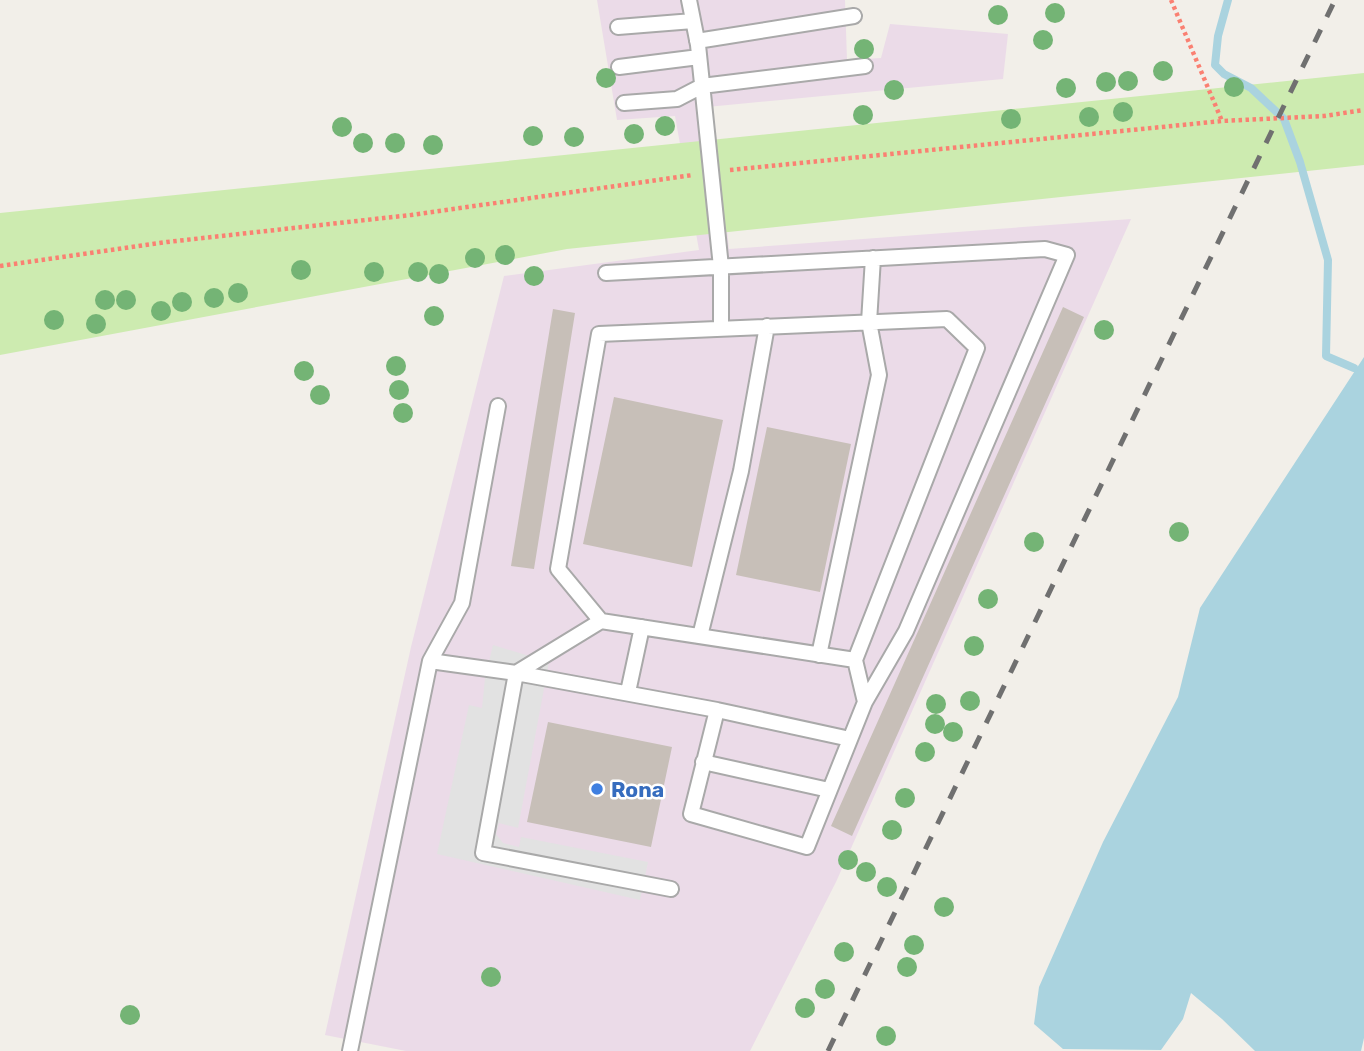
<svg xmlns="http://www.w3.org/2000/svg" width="1364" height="1051" font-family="Rubik,sans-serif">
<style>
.industrial{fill:#ebdbe8}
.grass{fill:#cdebb0}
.parking{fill:#e2e2e2}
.water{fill:#aad3df}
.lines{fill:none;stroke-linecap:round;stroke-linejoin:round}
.stream{stroke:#aad3df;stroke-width:8}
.building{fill:#c7bfb8}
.lane-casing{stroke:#a9a9a9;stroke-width:18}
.path{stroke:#fa8072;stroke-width:4.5;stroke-dasharray:3.5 3.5;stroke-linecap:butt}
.lane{stroke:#fff;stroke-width:14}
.rail{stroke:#707070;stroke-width:5;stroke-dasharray:14 14;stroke-linecap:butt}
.tree{fill:#74b475}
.shop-dot{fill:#3f7fe0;stroke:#fff;stroke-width:2.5}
.labels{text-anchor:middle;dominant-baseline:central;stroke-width:5;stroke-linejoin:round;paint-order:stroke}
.shop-label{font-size:21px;font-weight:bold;fill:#366cbe;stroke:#fff;text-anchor:start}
</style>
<rect width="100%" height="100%" fill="#f2efe9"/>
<path class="industrial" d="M597 0H845L847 60 881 58 890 24 1008 34 1003 79 707 107 721 172 729 249 1131 219 836 882 750 1051H406L325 1035 411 647 504 276 699 250 675 116 617 120Z"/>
<path class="grass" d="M1364 73V165L567 249 0 355V213Z"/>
<path class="parking" d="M493 645 549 662 518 828 499 823 496 834 503 843 519 847 521 837 648 862 640 900 437 854 469 705 482 708 485 678Z"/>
<path class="water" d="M1364 357V1038L1361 1051H1255L1222 1019 1191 993 1183 1019 1161 1050 1063 1049 1034 1024 1039 987 1103 842 1178 697 1200 608Z"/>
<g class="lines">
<path class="stream" d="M1228 0 1218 36 1215 65 1224 74 1251 88 1284 119 1300 162 1328 260 1326 356 1354 368"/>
</g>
<path class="building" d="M1063 307 1084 317 852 836 831 826Z
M553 309 575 313 534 569 511 566Z
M614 397 723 420 692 567 583 544Z
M767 427 851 444 820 592 736 575Z
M548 722 672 747 651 847 527 822Z"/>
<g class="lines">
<defs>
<path id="lane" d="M689 0 698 45 721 267V328
M618 27 693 21
M697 41 854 16
M619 67 699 57
M624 103 677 99 702 86 865 66
M606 273 1045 249 1067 255 906 631 865 702
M700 636 741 471 767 326
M819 655 879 375 869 322 873 258
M430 661 462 603 498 406
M516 673 601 621 855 660 977 348 947 319 599 334 558 569 601 621
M516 673 717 710 691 814 807 847 865 702 855 660
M628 692 642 627
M717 710 850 739
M703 762 829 790
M350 1051 430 661 516 673 483 853 671 889"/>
</defs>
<use href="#lane" class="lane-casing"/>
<path class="path" d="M1171 0 1222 121
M730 170 1222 121 1324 116 1364 110
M0 266 167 242 411 215 693 175"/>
<use href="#lane" class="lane"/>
<path class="rail" d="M828 1051 1335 0"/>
</g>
<g class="tree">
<circle cx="1055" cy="13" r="10"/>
<circle cx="998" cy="15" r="10"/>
<circle cx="1043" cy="40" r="10"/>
<circle cx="864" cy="49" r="10"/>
<circle cx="1163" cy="71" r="10"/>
<circle cx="606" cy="78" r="10"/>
<circle cx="1128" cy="81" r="10"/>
<circle cx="1106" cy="82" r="10"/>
<circle cx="1234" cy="87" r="10"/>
<circle cx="1066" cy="88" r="10"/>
<circle cx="894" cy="90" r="10"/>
<circle cx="1123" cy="112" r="10"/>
<circle cx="863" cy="115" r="10"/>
<circle cx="1089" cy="117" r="10"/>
<circle cx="1011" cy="119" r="10"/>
<circle cx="665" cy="126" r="10"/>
<circle cx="342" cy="127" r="10"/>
<circle cx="634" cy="134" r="10"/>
<circle cx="533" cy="136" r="10"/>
<circle cx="574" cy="137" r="10"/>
<circle cx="363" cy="143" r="10"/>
<circle cx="395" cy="143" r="10"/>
<circle cx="433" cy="145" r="10"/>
<circle cx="505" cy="255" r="10"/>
<circle cx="475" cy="258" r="10"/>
<circle cx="301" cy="270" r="10"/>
<circle cx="374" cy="272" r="10"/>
<circle cx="418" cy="272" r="10"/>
<circle cx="439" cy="274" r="10"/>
<circle cx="534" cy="276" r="10"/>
<circle cx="238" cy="293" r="10"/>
<circle cx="214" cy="298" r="10"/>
<circle cx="105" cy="300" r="10"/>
<circle cx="126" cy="300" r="10"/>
<circle cx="182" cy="302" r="10"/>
<circle cx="161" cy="311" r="10"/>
<circle cx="434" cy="316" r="10"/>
<circle cx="54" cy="320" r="10"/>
<circle cx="96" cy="324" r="10"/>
<circle cx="1104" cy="330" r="10"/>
<circle cx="396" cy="366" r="10"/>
<circle cx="304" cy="371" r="10"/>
<circle cx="399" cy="390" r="10"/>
<circle cx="320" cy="395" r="10"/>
<circle cx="403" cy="413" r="10"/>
<circle cx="1179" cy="532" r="10"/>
<circle cx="1034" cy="542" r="10"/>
<circle cx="988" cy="599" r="10"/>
<circle cx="974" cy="646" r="10"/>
<circle cx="970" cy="701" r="10"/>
<circle cx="936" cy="704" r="10"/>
<circle cx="935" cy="724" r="10"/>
<circle cx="953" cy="732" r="10"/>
<circle cx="925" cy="752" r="10"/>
<circle cx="905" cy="798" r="10"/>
<circle cx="892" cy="830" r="10"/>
<circle cx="848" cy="860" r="10"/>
<circle cx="866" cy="872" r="10"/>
<circle cx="887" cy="887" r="10"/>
<circle cx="944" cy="907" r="10"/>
<circle cx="914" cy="945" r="10"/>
<circle cx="844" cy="952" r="10"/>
<circle cx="907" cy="967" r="10"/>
<circle cx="491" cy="977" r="10"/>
<circle cx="825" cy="989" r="10"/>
<circle cx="805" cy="1008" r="10"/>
<circle cx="130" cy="1015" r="10"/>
<circle cx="886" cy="1036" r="10"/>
</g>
<circle class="shop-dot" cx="597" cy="789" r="7"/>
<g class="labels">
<g class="shop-label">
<text x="611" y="789">Rona</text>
</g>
</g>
</svg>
